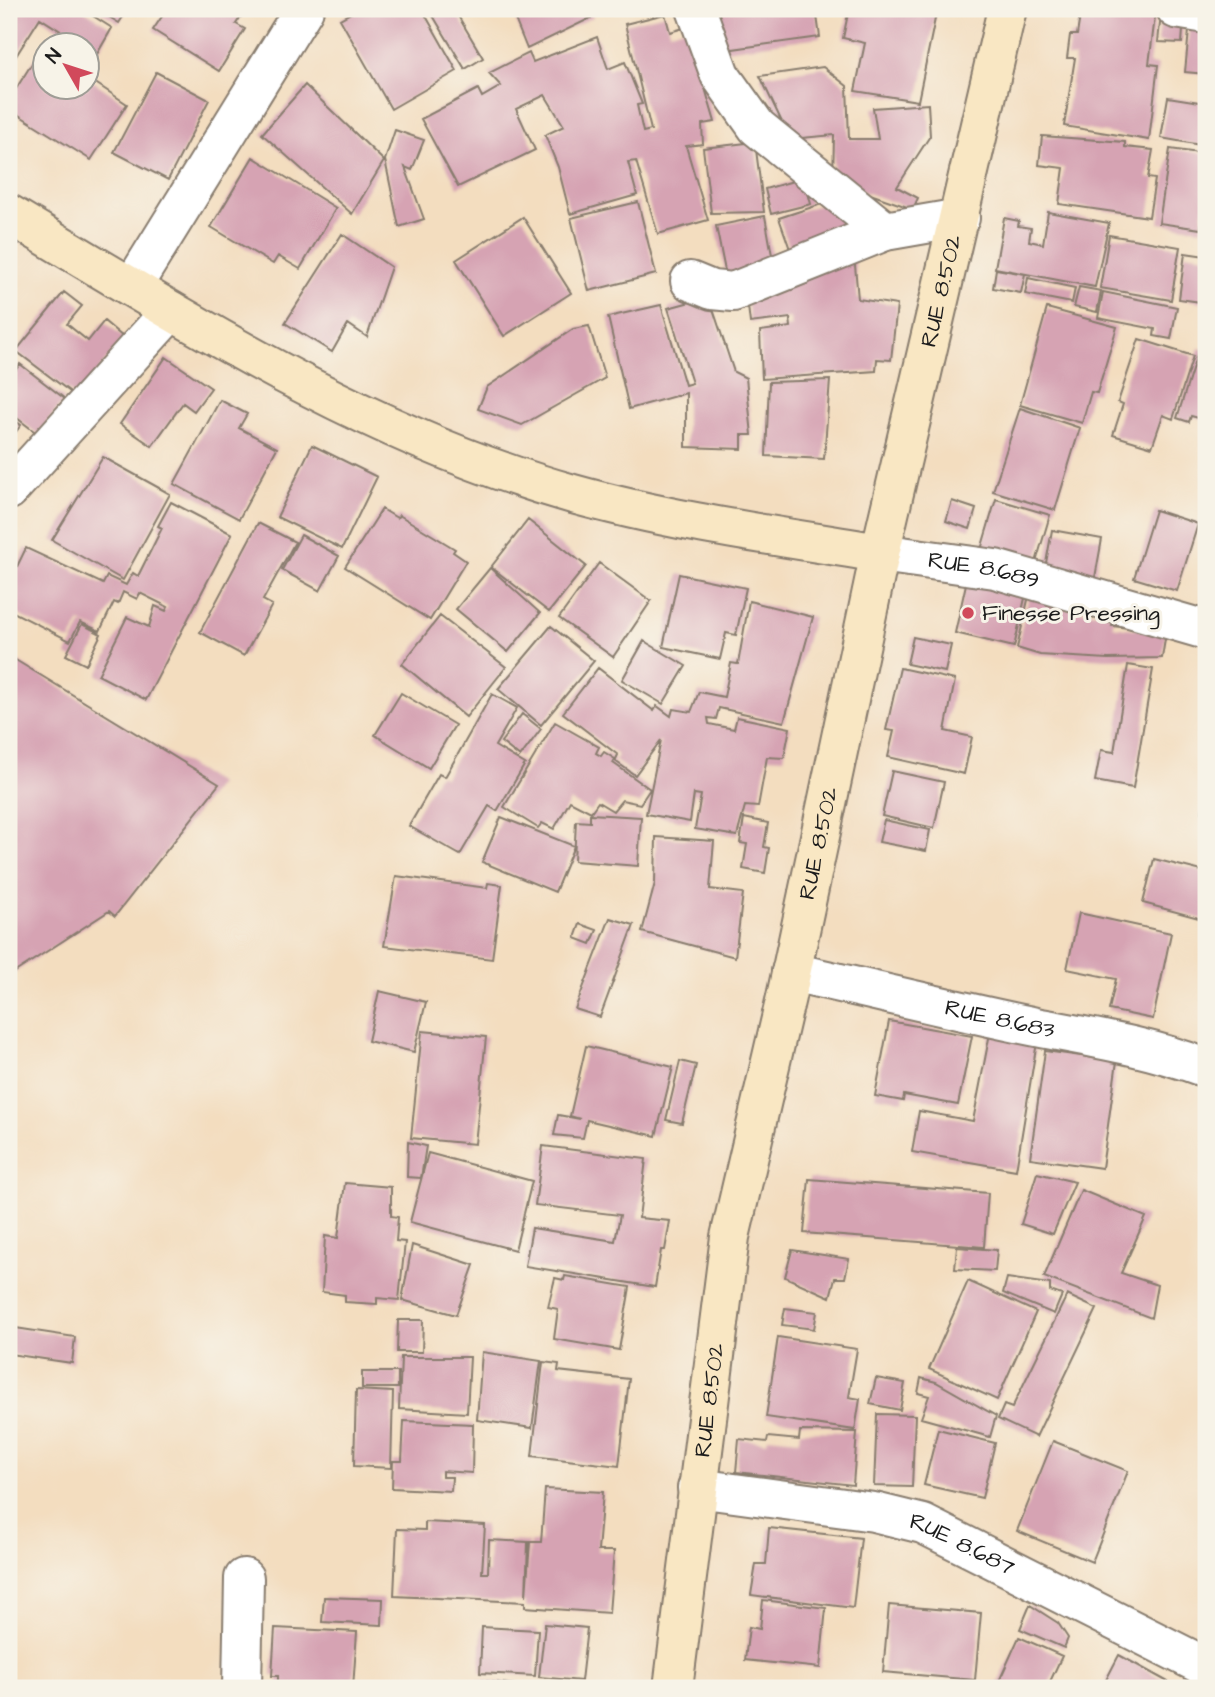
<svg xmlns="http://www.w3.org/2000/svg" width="1215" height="1697" font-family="'Architects Daughter',sans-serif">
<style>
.building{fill:#d6a3b3}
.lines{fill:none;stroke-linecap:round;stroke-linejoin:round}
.street-casing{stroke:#887c6e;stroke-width:42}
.secondary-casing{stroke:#887c6e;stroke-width:42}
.street{stroke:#fff;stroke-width:38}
.secondary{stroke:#f9e7c3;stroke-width:38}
.poi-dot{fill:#d1495b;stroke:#f7f3e8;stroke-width:2.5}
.labels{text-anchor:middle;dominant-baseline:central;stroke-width:6;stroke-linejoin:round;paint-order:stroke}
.street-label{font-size:23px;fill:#1c1c1c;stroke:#f7f3e8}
.poi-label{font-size:23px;fill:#1c1c1c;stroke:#f7f3e8;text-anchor:start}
</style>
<rect width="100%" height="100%" fill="#f7f3e8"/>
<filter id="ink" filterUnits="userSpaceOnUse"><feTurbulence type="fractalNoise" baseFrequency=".0143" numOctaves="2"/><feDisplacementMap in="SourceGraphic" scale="14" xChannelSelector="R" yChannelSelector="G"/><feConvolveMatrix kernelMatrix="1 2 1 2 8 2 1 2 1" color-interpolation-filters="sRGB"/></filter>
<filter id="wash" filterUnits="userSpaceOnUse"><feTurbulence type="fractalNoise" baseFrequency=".00686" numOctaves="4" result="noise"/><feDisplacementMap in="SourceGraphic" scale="28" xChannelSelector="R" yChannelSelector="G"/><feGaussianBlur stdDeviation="1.57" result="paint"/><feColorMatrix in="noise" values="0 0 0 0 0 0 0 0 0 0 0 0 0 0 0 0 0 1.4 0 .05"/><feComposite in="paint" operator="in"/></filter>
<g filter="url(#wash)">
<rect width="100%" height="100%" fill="#f3ddbf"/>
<g id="blocks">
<path class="building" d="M15 9H82L112 28 97 54 40 18 9 67V18Z
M96 9H128L119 23Z
M167 9H246L236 24 245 29 219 71 153 30Z
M358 9H422L457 71 391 109 340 19Z
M429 9H454L483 58 465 69Z
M511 9H589L593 17 527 49Z
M712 9H816L820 37 718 51Z
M849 9H937L918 101 855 91 865 43 843 38Z
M1081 9H1156L1149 64 1158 65 1149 140 1064 126 1075 58H1067L1070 35H1077Z
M665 14 670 32 687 27 715 122 702 124 703 144 686 146 708 220 658 234 636 161 628 162 637 195 570 214 558 167 545 135 564 126 545 95 516 109 535 150 458 187 421 119 478 89 482 97 501 86 489 73 529 53 533 62 597 37 608 69 625 62 642 104 637 105 643 132 651 130 625 24Z
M1161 14 1184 16 1182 43 1158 42Z
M1190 20 1206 22V74L1185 72Z
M41 49 46 51V88H88V78L127 104 91 160 9 109V100Z
M823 67 847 86 849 139H878L873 108 928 104 930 136 897 187 918 198 913 209 833 181 834 135 790 139 760 76Z
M156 72 209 100 168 180 114 152Z
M305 85 384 161 352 214 262 134Z
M1168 97 1206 103V146L1161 138Z
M395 130 424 140 412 170 405 167 424 219 399 227 385 160Z
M1042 136 1125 142V147L1153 150 1148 178 1155 179 1149 217 1059 204 1064 168 1039 165Z
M755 142 764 212 711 213 703 148Z
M1170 149 1206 154V190L1201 229 1159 223Z
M253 157 336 208 300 269 278 256 273 264 211 227Z
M804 178 811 204 771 214 765 189Z
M837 199 848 234 791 252 779 218Z
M638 202 656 274 589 291 571 218Z
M1048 212 1109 223 1095 287 995 268 1004 218 1019 221 1018 226 1031 228 1029 241 1043 244Z
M765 216 775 272 727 281 716 226Z
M523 217 571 293 504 336 456 260Z
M342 234 391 267 367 337 348 324 332 352 285 323Z
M1109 235 1180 247 1171 300 1100 288Z
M1185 253 1206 256 1201 302 1179 299Z
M854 254 858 299 897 305 891 360 877 359 876 371 762 379 760 331 791 327 790 318 750 323 747 298Z
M996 269 1025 274 1021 293 993 288Z
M1028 278 1075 288 1072 303 1025 294Z
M1079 287 1101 291 1097 312 1074 307Z
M64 292 82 306 67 324 88 341 104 321 124 338 77 397 16 351Z
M1103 292 1177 307 1171 339 1154 336 1155 329 1098 318Z
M709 297 734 372 746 378 752 435H742V449L686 447V393L629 409 608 317 661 305 685 385 692 383 668 308Z
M1047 308 1117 327 1097 393 1091 392 1082 423 1020 405Z
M589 326 605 378 522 425 478 409 487 387 573 329Z
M1139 339 1193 356 1173 419 1163 415 1152 447 1113 435 1123 404 1118 402Z
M1199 348 1206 350V420L1191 416 1189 422 1177 418Z
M166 357 211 388 194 411 183 403 152 446 120 424Z
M20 364 65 399 38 434 9 412V379Z
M830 380 824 459 766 456 769 382Z
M220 400 247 414 239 428 277 448 239 519 174 484Z
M1020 408 1080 428 1055 510 993 491Z
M9 416 21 425 9 441Z
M312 445 377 477 342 549 277 517Z
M103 457 170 494 123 580 52 540Z
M996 499 1050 515 1034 569 980 553Z
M952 501 976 509 970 529 946 521Z
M171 502 232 534 146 700 98 675 127 617 149 627 155 606 166 611 168 607 140 593 137 599 123 592 118 604 114 602 100 631 80 622 70 641 9 610V583L26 548 103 584 107 576 126 585 133 573 138 576 162 528 158 526Z
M382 509 397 518 399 515 455 549 453 552 466 561 430 620 345 567Z
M1155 510 1198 524 1177 591 1134 578Z
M528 520 586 566 549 612 491 567Z
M258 523 295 542 263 600 272 605 244 656 200 632Z
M1052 530 1102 539 1094 583 1044 574Z
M301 535 339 556 320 591 282 570Z
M599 563 651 601 613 657 559 618Z
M490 568 540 613 508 652 456 609Z
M679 574 746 588 736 635 726 633 720 659 663 647Z
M968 575 1027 589 1014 647 955 633Z
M1030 591 1055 597 1053 607 1116 615 1112 626 1166 633 1162 658 1108 659 1040 655 1017 648Z
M749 601 813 617 784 722 719 708 716 719 708 718 709 724 734 729 737 717 790 728 784 758 767 757 758 807 745 806 737 836 695 829 701 795 694 794 690 822 646 814 661 740 635 775 615 761 618 755 563 713 598 668 654 711 657 706 671 716 673 709 691 712 699 692 724 697 731 663 738 664Z
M440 616 506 667 466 717 402 664Z
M82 624 101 634 86 665 66 655Z
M551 626 594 661 541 725 498 689Z
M913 637 951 645 945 672 907 664Z
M644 641 686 666 663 704 622 680Z
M9 656 219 784 115 916 109 911 9 976Z
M1128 665 1153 669 1133 788 1095 781 1101 750 1114 752Z
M900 668 955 680 945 731 972 737 964 774 888 757 894 731 886 730Z
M401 693 455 725 429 768 375 735Z
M492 694 517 708 495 746 525 764 497 811 489 806 460 855 409 826 439 774 445 777Z
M522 714 541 729 520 757 501 742Z
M555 722 599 747 596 753 601 756 604 752 615 759 613 763 650 789 640 804 622 800 613 811 598 802 591 812 570 801 554 829 542 823 538 828 504 807Z
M892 771 944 782 934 828 882 816Z
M1204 793H1206V820H1202Z
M590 814 641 817 638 866 574 861 576 821 590 822Z
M501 817 574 846 555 892 482 862Z
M744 818 768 823 764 847 769 848 765 873 743 869 747 844 740 843Z
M884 820 930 830 926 851 879 842Z
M656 837 714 841 710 889 743 893 735 957 642 932 655 883Z
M1154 859 1206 872V920L1143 903Z
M396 876 487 888 488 883 502 885 492 959 384 946Z
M1079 913 1171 933 1153 1019 1109 1010 1116 979 1067 969Z
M610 918 634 925 600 1017 575 1009Z
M580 924 597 930 591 944 575 938Z
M379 991 426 1002 414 1052 368 1041Z
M889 1021 972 1036 958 1105 904 1095 903 1101 875 1096Z
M422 1031 486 1037 475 1144 411 1138Z
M990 1033 1037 1042 1016 1170 912 1152 919 1111 973 1121Z
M586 1046 673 1067 656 1136 587 1120 583 1138 554 1135 558 1115 580 1119 570 1116Z
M1045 1051 1117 1061 1102 1168 1030 1158Z
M680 1061 696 1065 682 1123 666 1120Z
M408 1142 426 1146 421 1178 407 1177Z
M543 1146 646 1159 639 1218 670 1221 665 1250H661L655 1287 525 1266 532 1228 615 1241 620 1215 535 1205Z
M428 1153 532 1181 515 1250 410 1222Z
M1037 1173 1075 1182 1053 1234 1021 1224Z
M809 1179 988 1193 984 1247 804 1233Z
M345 1183 391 1187V1216L398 1217 396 1241 405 1242 399 1300 377 1298V1304L345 1302V1295L322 1292 325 1236 338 1238Z
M1081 1190 1146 1217 1121 1273 1157 1285 1151 1318 1044 1277Z
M412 1245 474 1265 456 1315 402 1300Z
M957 1247 997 1250 995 1271 955 1269Z
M792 1250 849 1259 845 1278H835L830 1297 785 1277Z
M565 1276 630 1287 619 1350 554 1339 558 1309 548 1307 555 1278 564 1280Z
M1007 1278 1050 1284V1291L1062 1295 1054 1314 1003 1293Z
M968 1281 1036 1312 997 1400 929 1369Z
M1067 1295 1097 1309 1036 1437 998 1419 1004 1405 1012 1408Z
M785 1308 817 1312 814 1329 782 1325Z
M398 1320H423L422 1352H397Z
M9 1327 75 1337 72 1363 9 1354Z
M778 1337 857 1349 849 1397 860 1399 855 1430 766 1417Z
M482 1352 541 1361 532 1428 477 1420Z
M401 1357H470L467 1413 399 1409Z
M543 1362 559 1364 558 1371 629 1379 619 1466 532 1456Z
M362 1372H398V1388H362Z
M876 1378 905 1383 900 1410 870 1404Z
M921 1378 936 1382 996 1416 990 1437 921 1418 929 1396 918 1393Z
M356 1390 393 1392 391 1468 354 1466Z
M877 1414 915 1415 912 1487 874 1486Z
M404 1421 473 1424 472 1473 442 1471V1477H452L451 1491 392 1488 393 1461H402Z
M938 1429 995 1443 982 1498 924 1485Z
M800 1431 857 1432 853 1485 736 1472 739 1439 767 1442 768 1437 799 1440Z
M1053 1441 1128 1471 1092 1562 1017 1531Z
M545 1489 603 1492 598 1551H614L609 1613 525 1607V1602L394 1596 397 1529 425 1530V1522L485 1525 482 1573H488L489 1540 528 1542 526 1596 530 1542H541Z
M769 1528 861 1538 853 1608 751 1595 756 1564H766Z
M324 1597 383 1599 382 1625 322 1622Z
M763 1600 826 1608 820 1668 745 1660 749 1627 760 1629Z
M889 1605 981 1613 975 1680 883 1672Z
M1030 1605 1058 1623 1068 1638 1064 1648 1020 1629Z
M545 1624 587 1628 581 1681 539 1677Z
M482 1627 538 1630 535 1676 480 1673Z
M275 1628 357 1632 353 1688H278V1676H272Z
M1019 1637 1062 1656 1047 1688H996Z
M1119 1655 1179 1688H1122L1106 1680Z
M477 1680 515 1685V1688H476Z"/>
</g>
</g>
<g filter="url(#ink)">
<use href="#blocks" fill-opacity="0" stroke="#887c6e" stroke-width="2"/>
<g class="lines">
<defs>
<g id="street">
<path d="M696 9 720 75 757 127 885 231"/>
<path d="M1176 9 1206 14"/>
<path d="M690 281 712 290 733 292 885 231 960 218"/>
<path d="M132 287 304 9"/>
<path d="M9 490 171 311"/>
<path id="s1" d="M880 553 995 569 1206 630"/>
<path id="s2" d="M791 972C873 990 954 1010 1036 1027 1094 1038 1150 1047 1206 1068"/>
<path id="s3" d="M697 1488 874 1512 923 1524 1206 1667"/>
<path d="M242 1688 244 1578"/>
</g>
<g id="secondary">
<path d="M9 214C188 321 370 437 573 494 673 522 778 536 880 553"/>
<path id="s4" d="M673 1688 730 1237 786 997 880 553 1007 9"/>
</g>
</defs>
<use href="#street" class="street-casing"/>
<use href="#secondary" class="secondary-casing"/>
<use href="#street" class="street"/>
<use href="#secondary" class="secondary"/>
</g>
</g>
<circle class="poi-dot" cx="968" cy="613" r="7"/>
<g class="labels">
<g class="street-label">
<text stroke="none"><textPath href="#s4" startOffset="1424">RUE 8.502</textPath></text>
<text stroke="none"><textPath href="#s1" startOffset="105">RUE 8.689</textPath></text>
<text stroke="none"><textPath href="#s4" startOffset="858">RUE 8.502</textPath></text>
<text stroke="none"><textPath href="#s2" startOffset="214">RUE 8.683</textPath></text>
<text stroke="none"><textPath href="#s4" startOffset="290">RUE 8.502</textPath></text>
<text stroke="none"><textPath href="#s3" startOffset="273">RUE 8.687</textPath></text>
</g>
<g class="poi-label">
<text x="982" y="613">Finesse Pressing</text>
</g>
</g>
<rect width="1215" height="1697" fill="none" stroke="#f7f3e8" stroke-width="35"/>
<g transform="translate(66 66) rotate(309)"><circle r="33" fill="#f7f3e8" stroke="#9f9d96" stroke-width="2"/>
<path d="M0-5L12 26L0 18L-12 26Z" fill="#d1495b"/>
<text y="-10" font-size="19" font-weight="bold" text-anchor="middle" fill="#1c1c1c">N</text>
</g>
</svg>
